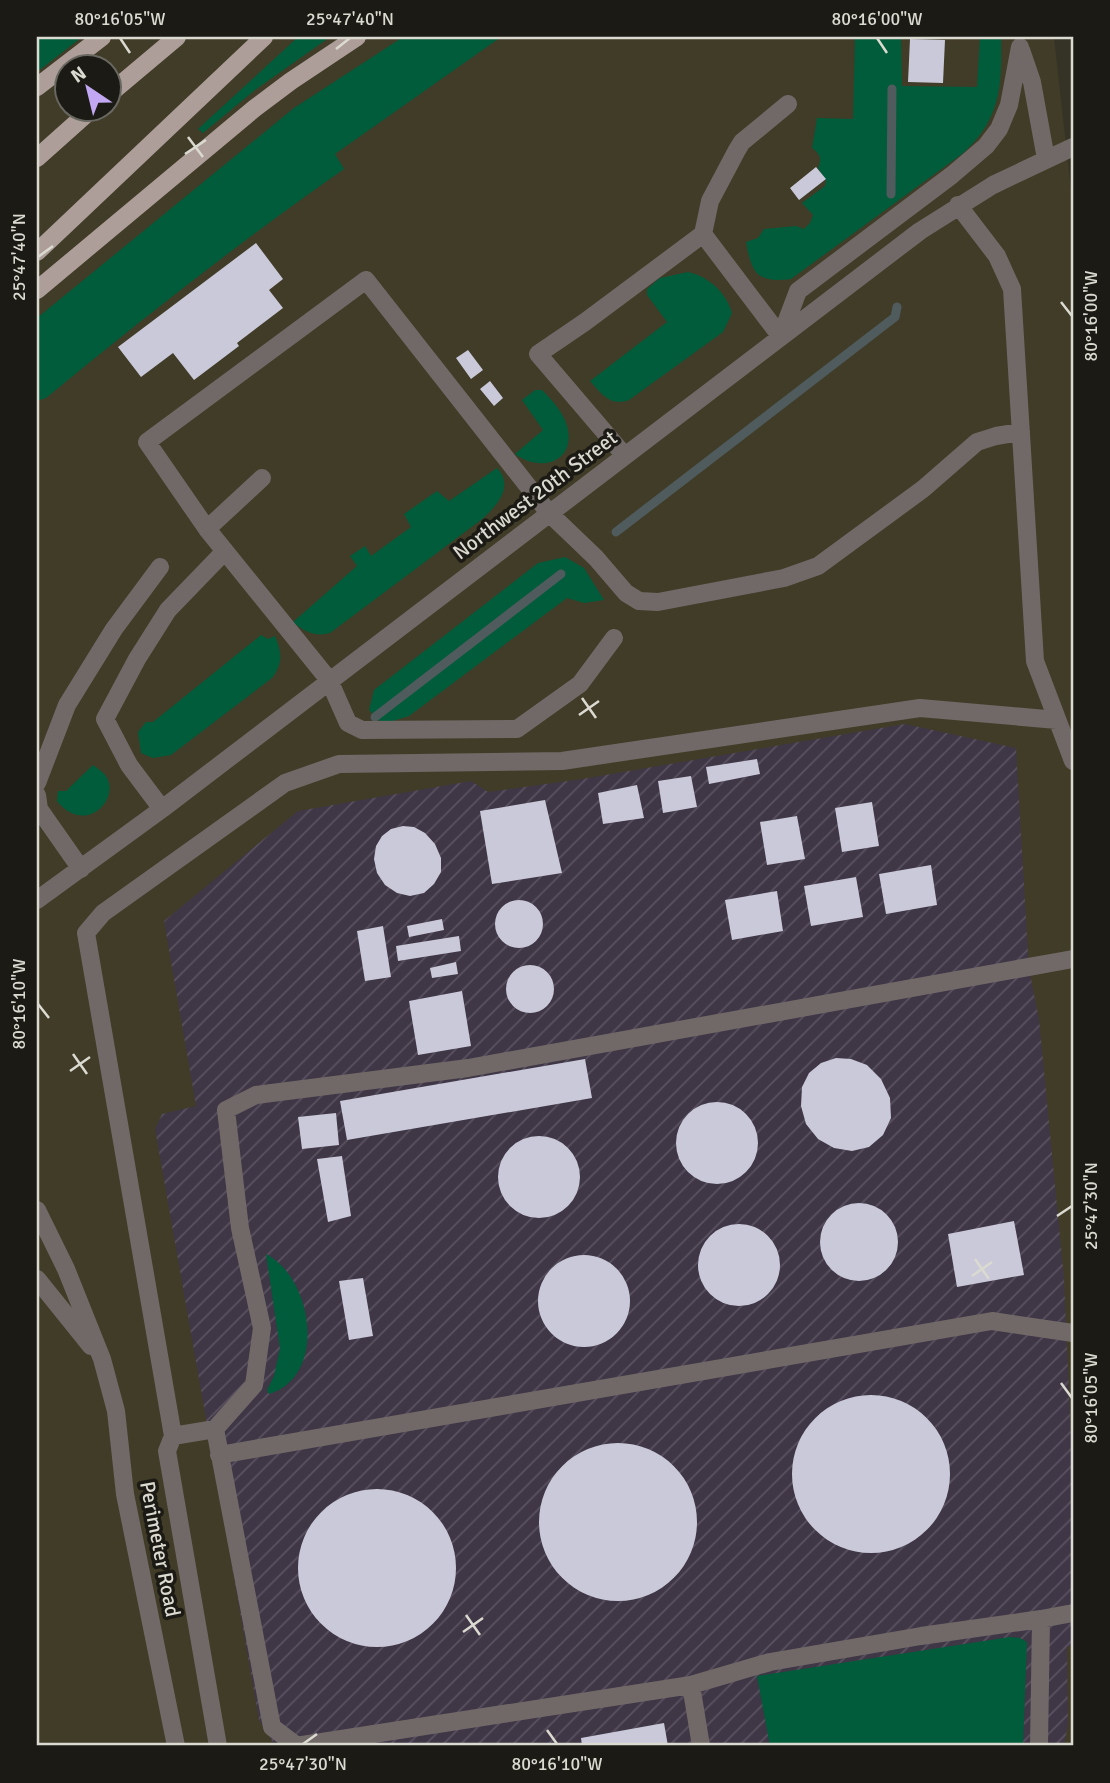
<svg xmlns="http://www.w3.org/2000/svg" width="1110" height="1783" font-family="Signika,sans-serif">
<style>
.built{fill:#403c28;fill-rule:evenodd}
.industrial{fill:url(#industrial-furrows)}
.grass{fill:#005c3a}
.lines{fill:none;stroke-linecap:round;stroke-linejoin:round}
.stream{stroke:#4f5b5c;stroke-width:9}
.building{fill:#cac9da}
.minor{stroke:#716967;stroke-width:18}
.major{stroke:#ae9e9a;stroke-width:18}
.ticks{fill:none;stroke:#dbdad1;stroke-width:2.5}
.labels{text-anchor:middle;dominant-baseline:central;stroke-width:7;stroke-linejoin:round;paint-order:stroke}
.street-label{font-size:21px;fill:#dbdad1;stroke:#1c1a14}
.neatline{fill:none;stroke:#dbdad1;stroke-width:2.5}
.ticks-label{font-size:18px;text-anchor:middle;fill:#dbdad1}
</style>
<defs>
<pattern id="industrial-furrows" width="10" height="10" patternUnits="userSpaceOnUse" patternTransform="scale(1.75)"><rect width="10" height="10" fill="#3f3646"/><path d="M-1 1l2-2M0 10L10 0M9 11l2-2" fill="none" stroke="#5a5260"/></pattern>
</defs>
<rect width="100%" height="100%" fill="#353325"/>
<path class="built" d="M37 37H1054L1073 208V1746H37ZM66 66H108V108H66Z"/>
<path class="industrial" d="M905 724 1016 748 1029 969 1039 1019 1064 1278 1073 1485V1645L1067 1647 1068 1724 1064 1746H275L259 1720 155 1129 162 1114 196 1106 164 921 298 811 471 781 488 792 582 779Z"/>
<path class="grass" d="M37 37H82L37 72Z
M298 37H330L255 90 203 133 198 129Z
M403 37H501L335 154 344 169C241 241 143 318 46 398L37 401V318L294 108Z
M855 37H901L902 86 977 87 980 37H1001C1002 85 1001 120 962 154L791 279C757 283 752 274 746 242L758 238 764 229 796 226 804 229 810 223 813 215 802 203 825 186 826 181 818 168C822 158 820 154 812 148L817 118 853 119Z
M688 272C709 277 726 292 732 313L723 332 629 400C610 407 602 394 590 381L667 322 647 295V289L660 278Z
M535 390H542C552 400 563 412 567 426 577 462 540 473 515 454L543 430 522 400Z
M497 468C515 487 496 507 481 520L330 633C316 637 304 632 293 622L357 566 350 556 365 546 371 556 411 527 404 514 437 491 449 501Z
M565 557 584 568 604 600 584 603 567 598 409 716 383 724 369 710 374 690 538 563Z
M261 635 268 639 275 636C282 653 283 663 272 678L171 755 153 758 141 753 138 732 146 722H153Z
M93 765C97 768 103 772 106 776 121 800 85 836 57 801L58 791H66Z
M266 1254C313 1278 328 1376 269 1394L267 1390 274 1376 280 1348Z
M1010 1637 1020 1638 1027 1642 1023 1746H770L757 1676Z"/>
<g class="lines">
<path class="stream" d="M891 194 892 89
M616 532 895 317 897 307
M375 717 561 574"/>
</g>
<path class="building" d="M910 39 945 40 943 83 908 82Z
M816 167 826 179 799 200 790 188Z
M256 243 283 279 269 290 283 308 237 343 239 346 194 380 173 353 141 377 118 347Z
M468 350 483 370 471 379 456 358Z
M490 381 503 398 494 406 480 389Z
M757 759 760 774 709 784 706 767Z
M691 776 697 807 663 813 658 781Z
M637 785 644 818 603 824 598 793Z
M545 800 562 873 492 884 480 811Z
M872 802 879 846 842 852 835 808Z
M797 816 805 859 767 865 760 822Z
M403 826 414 827 425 833 435 844 441 858V872L434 884 424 893 410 896 397 893 385 885 377 873 374 859 376 846 382 836 391 829Z
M931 865 937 905 886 914 879 874Z
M856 877 863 917 811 926 804 886Z
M777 891 783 931 732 940 725 900Z
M495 924a24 24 0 1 1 48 0a24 24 0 1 1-48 0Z
M442 919 444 930 409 937 407 926Z
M383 926 391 977 365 981 357 931Z
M459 936 461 951 398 961 396 946Z
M456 962 458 974 432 978 430 968Z
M506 989a24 24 0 1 1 48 0a24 24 0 1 1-48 0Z
M462 991 471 1046 418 1055 409 1001Z
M836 1058 851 1059 867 1065 881 1079 890 1098 891 1118 883 1135 869 1147 852 1151 834 1148 818 1139 806 1124 801 1106 802 1087 809 1073 821 1063Z
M585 1059 592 1098 347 1140 340 1101Z
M676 1143a41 41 0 1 1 82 0a41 41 0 1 1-82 0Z
M336 1113 339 1145 302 1149 298 1117Z
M498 1177a41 41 0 1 1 82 0a41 41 0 1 1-82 0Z
M342 1156 351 1216 328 1222 317 1159Z
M820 1242a39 39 0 1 1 78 0a39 39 0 1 1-78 0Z
M1014 1221 1024 1275 957 1287 948 1234Z
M698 1265a41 41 0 1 1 82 0a41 41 0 1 1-82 0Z
M538 1301a46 46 0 1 1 92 0a46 46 0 1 1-92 0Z
M363 1278 373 1336 349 1340 339 1281Z
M792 1474a79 79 0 1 1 158 0a79 79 0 1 1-158 0Z
M539 1522a79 79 0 1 1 158 0a79 79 0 1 1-158 0Z
M298 1568a79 79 0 1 1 158 0a79 79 0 1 1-158 0Z
M664 1723 668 1746H582L581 1738Z"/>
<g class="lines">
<path class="minor" d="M1021 50 1032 82 1046 159
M958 205 997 256 1012 289 1035 661 1073 761
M703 234 781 337
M781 336 798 291 952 175 986 146 999 129 1009 105 1020 47
M625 456 538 354 585 322 703 234 710 201 737 150 742 142 788 104
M207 529 262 478
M614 638 580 684 517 729 362 730 348 723 329 680 207 529 147 442 366 280 549 513 596 558 626 593 639 601 658 602 784 578 818 566 923 489 977 442 996 436 1021 432
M37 783 67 705 114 629 160 567
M37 795 39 809 81 869
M162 809 129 765 105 719 137 659 168 610 225 551
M37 900 162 809 920 231 993 185 1073 147
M37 1210 66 1269 102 1359 116 1411 125 1494 176 1746
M37 1279 91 1346
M215 1429 173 1436 86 933 103 913 285 783 339 764 562 761 920 708 1057 720
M173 1436 167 1451 218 1746
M219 1455 992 1321 1073 1333
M691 1685 770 1662 921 1636 1041 1619
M296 1746 691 1685 701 1746
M297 1746 272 1727 215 1429 254 1385 262 1328 240 1228 226 1110 256 1095 468 1068 1073 959
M1039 1746 1041 1619 1073 1613"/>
<path class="major" d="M37 87 102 37
M108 95 177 37
M37 158 93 108
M37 252 264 37
M37 290 255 108 291 81 357 37"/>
</g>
<path class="ticks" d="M120 38 130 53M877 38 887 53M336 49 350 38M188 137 203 157M185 154 206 140M38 257 53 246M1061 302 1072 316M582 698 596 718M579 715 599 701M38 1004 49 1018M73 1054 87 1074M70 1071 90 1057M1057 1216 1072 1206M975 1259 989 1279M972 1276 992 1262M1061 1383 1072 1398M466 1615 480 1635M463 1632 483 1618M547 1730 557 1744M303 1744 317 1734"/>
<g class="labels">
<g class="street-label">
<text transform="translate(535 495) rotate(-37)">Northwest 20th Street</text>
<text transform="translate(160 1549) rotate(79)">Perimeter Road</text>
</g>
</g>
<rect width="1110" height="1783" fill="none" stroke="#1c1a14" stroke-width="77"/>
<g transform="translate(88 88) rotate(325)"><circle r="33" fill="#1c1a14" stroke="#686760" stroke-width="2"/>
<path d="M0-5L12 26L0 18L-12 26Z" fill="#c2a8f2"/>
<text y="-10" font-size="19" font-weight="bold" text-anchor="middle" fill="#dbdad1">N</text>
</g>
<rect x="38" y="38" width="1034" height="1706" class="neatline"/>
<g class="ticks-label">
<text x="120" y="25">80°16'05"W</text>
<text x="350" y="25">25°47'40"N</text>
<text x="877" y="25">80°16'00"W</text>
<text transform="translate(19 257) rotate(-90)" y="6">25°47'40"N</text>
<text transform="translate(1091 316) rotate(-90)" y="6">80°16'00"W</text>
<text transform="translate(19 1004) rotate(-90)" y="6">80°16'10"W</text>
<text transform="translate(1091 1206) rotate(-90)" y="6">25°47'30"N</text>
<text transform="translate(1091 1398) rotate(-90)" y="6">80°16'05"W</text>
<text x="303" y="1770">25°47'30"N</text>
<text x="557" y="1770">80°16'10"W</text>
</g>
</svg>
